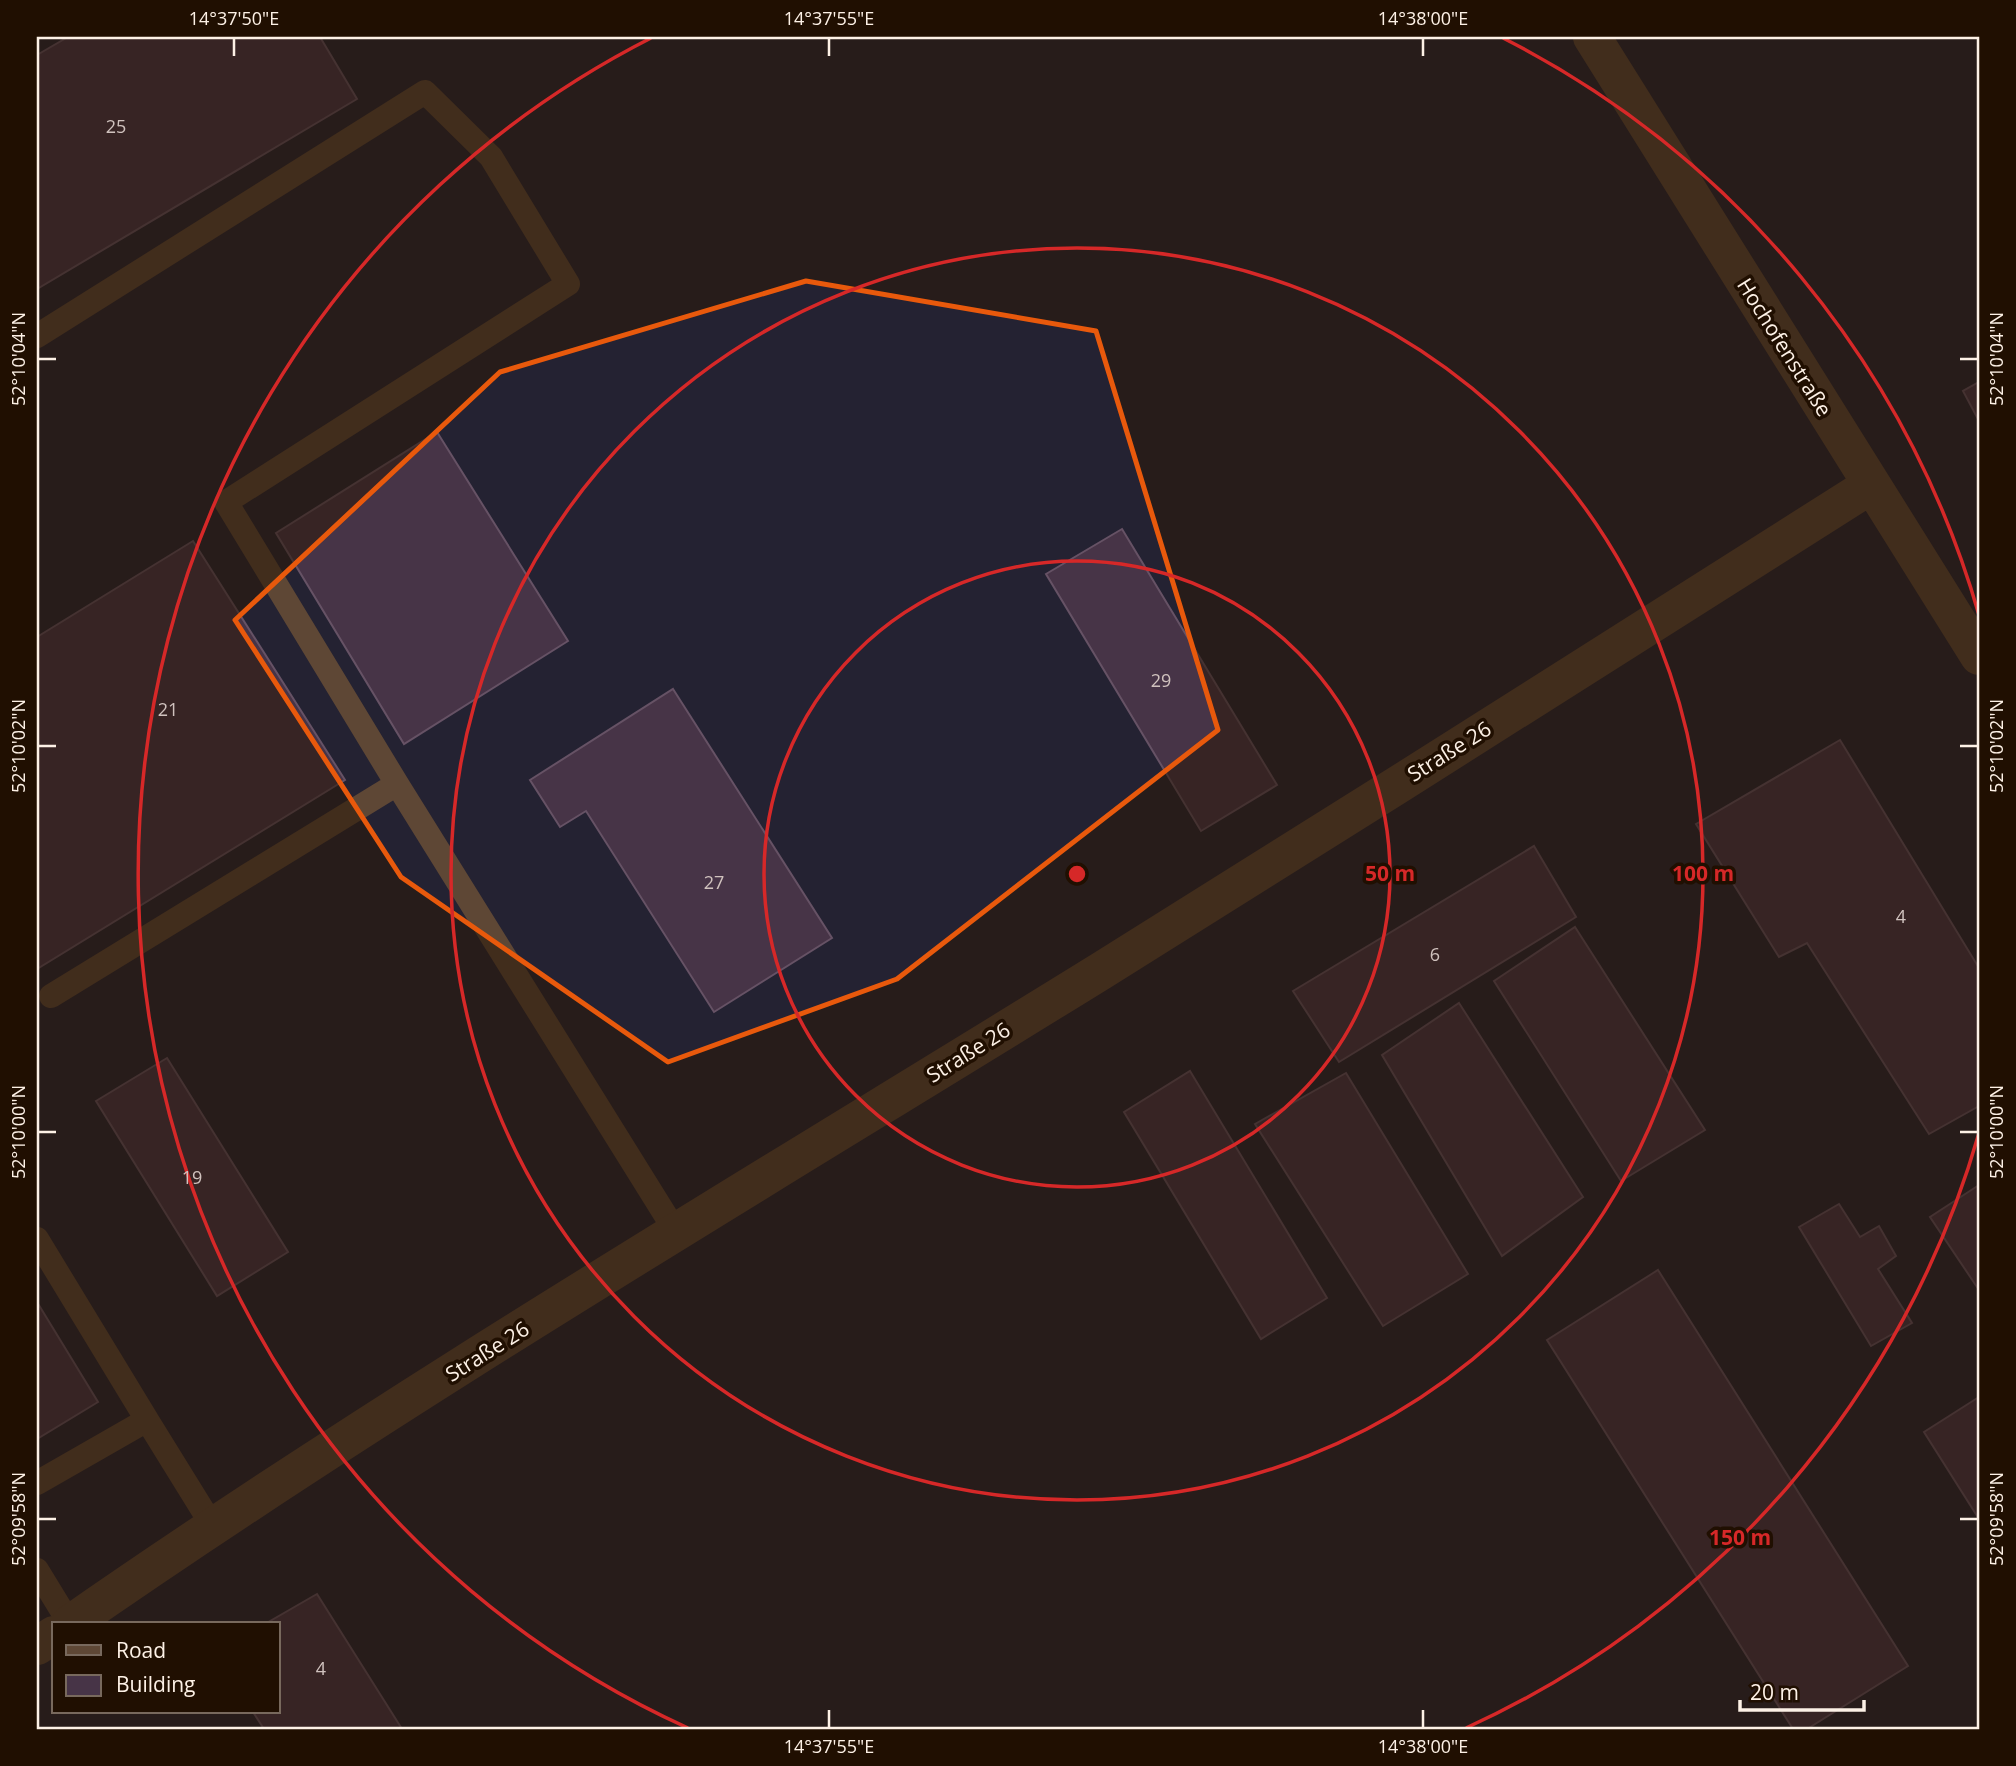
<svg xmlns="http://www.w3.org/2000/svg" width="2016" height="1766" font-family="'Open Sans',sans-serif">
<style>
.industrial{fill:#242232;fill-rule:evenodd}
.building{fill:#473447;stroke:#665265;stroke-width:2}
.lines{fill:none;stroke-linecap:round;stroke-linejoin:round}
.service{stroke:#5e4735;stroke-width:24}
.minor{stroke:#5e4735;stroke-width:38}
.marked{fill:none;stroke:#e8590c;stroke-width:5;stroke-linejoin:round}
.ticks{fill:none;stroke:#fdf1e6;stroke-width:2.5}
.ring{fill:none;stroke:#d62828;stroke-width:3.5}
.labels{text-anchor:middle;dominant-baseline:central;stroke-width:7;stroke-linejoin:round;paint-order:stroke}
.number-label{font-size:18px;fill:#d0c2be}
.street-label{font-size:21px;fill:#fdf1e6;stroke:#200f01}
.centre{fill:#d62828;stroke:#200f01;stroke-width:3.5}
.ring-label{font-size:21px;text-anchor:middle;font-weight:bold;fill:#d62828;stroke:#200f01;stroke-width:7;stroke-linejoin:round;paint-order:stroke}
.neatline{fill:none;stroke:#fdf1e6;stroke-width:2.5}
.ticks-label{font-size:18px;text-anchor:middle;fill:#fdf1e6}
</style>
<rect width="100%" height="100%" fill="#2a1807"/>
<path class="industrial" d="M37 37H1979V1729H37ZM54 1624H278V1712H54Z"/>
<path class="building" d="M68 37H320L357 99 37 289V55Z
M1979 382V421L1963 391Z
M437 432 568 641 404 744 276 533Z
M1122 529 1277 785 1201 831 1046 574Z
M193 541 345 780 37 969V637Z
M673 689 832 938 714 1012 586 811 560 827 530 780Z
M1840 740 1979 968V1106L1929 1134 1807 943 1779 957 1696 824Z
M1534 846 1576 917 1339 1062 1293 991Z
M1575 927 1705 1130 1621 1181 1494 981Z
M1459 1003 1583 1197 1502 1256 1382 1055Z
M167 1058 288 1252 217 1296 96 1101Z
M1190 1071 1327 1298 1261 1339 1124 1112Z
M1346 1073 1468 1274 1383 1326 1255 1124Z
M1979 1185V1290L1930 1217Z
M1839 1204 1860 1237 1879 1226 1896 1256 1878 1269 1912 1323 1871 1346 1799 1227Z
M1658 1270 1908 1666 1807 1729H1793L1547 1340Z
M37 1302 98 1402 37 1439Z
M1979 1397V1519L1924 1432Z
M317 1594 402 1729H264L253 1712H278V1624H265Z"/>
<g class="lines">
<path class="service" d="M37 336 425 92 491 157 568 284 226 502 397 784 676 1232
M51 996 397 784
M37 1239 147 1420
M37 1483 147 1420 212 1525
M37 1570 70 1624"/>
<path class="minor" d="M1592 37 1979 656
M70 1624C404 1392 755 1185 1101 971 1359 811 1614 647 1871 485
M37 1646 54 1635"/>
</g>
<path d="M0 0H2016V1766H0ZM806 281 1096 331 1218 730 897 979 668 1062 401 877 235 620 500 372Z" fill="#2a1807" fill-opacity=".55" fill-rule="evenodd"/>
<path class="marked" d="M806 281 1096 331 1218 730 897 979 668 1062 401 877 235 620 500 372Z"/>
<path class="ticks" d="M234 38V56M829 38V56M1423 38V56M38 359H56M1960 359H1978M38 746H56M1960 746H1978M38 1132H56M1960 1132H1978M38 1519H56M1960 1519H1978M829 1710V1728M1423 1710V1728"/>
<g class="ring">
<circle cx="1077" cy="874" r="313"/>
<circle cx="1077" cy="874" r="626"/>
<path d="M1979 1133A938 938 0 0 1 1466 1728M688 1728A938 938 0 0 1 651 38M1503 38A938 938 0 0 1 1979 615"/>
</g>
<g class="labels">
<g class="number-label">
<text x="116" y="126">25</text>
<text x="1161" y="680">29</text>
<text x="168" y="709">21</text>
<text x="714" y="882">27</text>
<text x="1901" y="916">4</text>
<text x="1435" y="954">6</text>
<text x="192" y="1177">19</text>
<text x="321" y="1668">4</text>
</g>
<g class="street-label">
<text transform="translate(1785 347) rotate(58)">Hochofenstraße</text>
<text transform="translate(1449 751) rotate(-32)">Straße 26</text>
<text transform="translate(968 1052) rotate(-32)">Straße 26</text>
<text transform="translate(487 1351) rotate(-32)">Straße 26</text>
</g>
</g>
<circle cx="1077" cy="874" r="10" class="centre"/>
<g class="ring-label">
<text x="1390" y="881">50 m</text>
<text x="1703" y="881">100 m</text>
<text x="1740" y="1545">150 m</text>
</g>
<rect width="2016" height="1766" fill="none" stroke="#200f01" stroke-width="77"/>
<rect x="52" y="1622" width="228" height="91" fill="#200f01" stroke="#78695d" stroke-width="2"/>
<rect x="66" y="1645" width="35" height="10" fill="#5e4735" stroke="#78695d" stroke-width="2"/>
<text x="116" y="1658" font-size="21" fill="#fdf1e6">Road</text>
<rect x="66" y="1675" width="35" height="21" fill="#473447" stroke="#78695d" stroke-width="2"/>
<text x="116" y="1692" font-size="21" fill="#fdf1e6">Building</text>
<path d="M1740 1700v10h124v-10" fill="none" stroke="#fdf1e6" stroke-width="3.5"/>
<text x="1750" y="1700" font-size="21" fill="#fdf1e6" stroke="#200f01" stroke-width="5" paint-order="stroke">20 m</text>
<rect x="38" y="38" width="1940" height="1690" class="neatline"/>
<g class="ticks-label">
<text x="234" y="25">14°37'50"E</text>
<text x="829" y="25">14°37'55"E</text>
<text x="1423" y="25">14°38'00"E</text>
<text transform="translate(19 359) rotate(-90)" y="6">52°10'04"N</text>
<text transform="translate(1997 359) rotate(-90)" y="6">52°10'04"N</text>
<text transform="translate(19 746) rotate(-90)" y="6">52°10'02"N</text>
<text transform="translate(1997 746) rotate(-90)" y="6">52°10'02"N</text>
<text transform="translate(19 1132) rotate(-90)" y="6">52°10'00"N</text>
<text transform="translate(1997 1132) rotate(-90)" y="6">52°10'00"N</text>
<text transform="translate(19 1519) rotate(-90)" y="6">52°09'58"N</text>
<text transform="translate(1997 1519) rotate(-90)" y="6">52°09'58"N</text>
<text x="829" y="1753">14°37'55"E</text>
<text x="1423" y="1753">14°38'00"E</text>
</g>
</svg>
